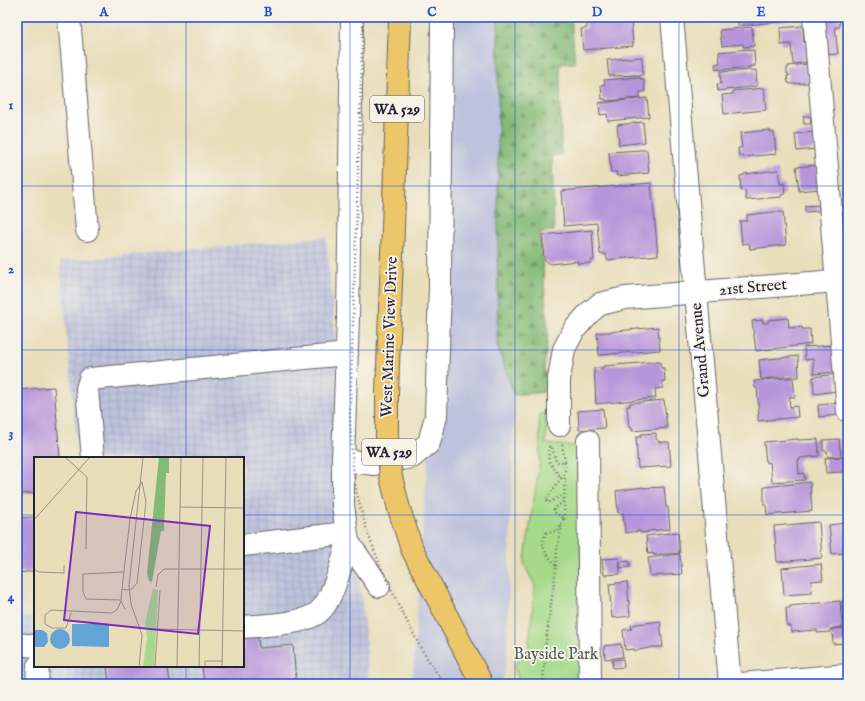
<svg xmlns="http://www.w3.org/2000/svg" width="865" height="701" font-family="'IM FELL English',serif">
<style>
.industrial{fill:url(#industrial-grid)}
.railway{fill:#bec3dd}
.forest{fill:url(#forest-firs);stroke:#536e58}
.green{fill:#a6da8a;stroke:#647e62}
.building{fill:#b795da}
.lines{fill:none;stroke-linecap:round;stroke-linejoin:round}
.minor-casing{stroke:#676467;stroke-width:24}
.major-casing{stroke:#676467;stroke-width:24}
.path{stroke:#676467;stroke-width:2.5;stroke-dasharray:1 3;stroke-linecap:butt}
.minor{stroke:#fff;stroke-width:22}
.major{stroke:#ecc669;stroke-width:22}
.major-bridge-casing{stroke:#676467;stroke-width:24;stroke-linecap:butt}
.path-bridge{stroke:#676467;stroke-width:2.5;stroke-dasharray:1 3;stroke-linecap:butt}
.major-bridge{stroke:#ecc669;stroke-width:22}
.grid{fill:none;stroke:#1d4ed8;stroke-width:1;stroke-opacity:0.55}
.labels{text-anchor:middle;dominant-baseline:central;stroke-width:3.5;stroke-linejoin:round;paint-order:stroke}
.shield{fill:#f7f3e8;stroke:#62616f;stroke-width:1}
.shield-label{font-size:15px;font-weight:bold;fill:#22223b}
.street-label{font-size:16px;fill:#22223b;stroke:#f7f3e8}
.park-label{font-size:16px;fill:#4a5953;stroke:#f7f3e8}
.inset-road{fill:none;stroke:#999387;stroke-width:1}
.view{fill:#7b2cbf;fill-opacity:0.15;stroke:#7b2cbf;stroke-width:2}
.inset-edge{fill:none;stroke:#22223b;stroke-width:2}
.neatline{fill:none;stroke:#1d4ed8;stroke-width:1.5}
.grid-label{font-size:13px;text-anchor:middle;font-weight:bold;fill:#1d4ed8}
</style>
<defs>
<pattern id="industrial-grid" width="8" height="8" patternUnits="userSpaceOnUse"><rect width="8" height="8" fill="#bec3dd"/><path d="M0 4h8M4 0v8" fill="none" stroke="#a3a7bf"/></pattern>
<pattern id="forest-firs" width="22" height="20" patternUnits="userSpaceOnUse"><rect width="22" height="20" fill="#84ba76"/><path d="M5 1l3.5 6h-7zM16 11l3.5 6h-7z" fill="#6c9762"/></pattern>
</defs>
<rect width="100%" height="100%" fill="#f7f3e8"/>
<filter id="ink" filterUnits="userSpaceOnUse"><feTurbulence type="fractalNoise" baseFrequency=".025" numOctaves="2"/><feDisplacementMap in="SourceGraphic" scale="8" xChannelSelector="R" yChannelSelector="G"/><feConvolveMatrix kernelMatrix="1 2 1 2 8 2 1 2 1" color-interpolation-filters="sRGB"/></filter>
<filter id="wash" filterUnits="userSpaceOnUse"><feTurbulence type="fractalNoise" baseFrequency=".012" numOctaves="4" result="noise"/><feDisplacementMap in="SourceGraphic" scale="16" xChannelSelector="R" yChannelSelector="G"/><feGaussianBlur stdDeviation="0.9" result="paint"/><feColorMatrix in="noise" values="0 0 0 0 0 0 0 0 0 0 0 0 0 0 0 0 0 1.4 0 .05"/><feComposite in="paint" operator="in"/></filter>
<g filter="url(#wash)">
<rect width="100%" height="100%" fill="#e8deba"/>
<path class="industrial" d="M326 237 370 684H17V618L35 616V666H243V458H78L60 261Z"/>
<path class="railway" d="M447 17H498V252L497 345 514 395 507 658 502 684H412L440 288Z"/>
<path class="forest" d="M498 17H571L575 63 560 64 561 155 552 156 554 231 540 232 548 332 544 369 548 383 543 392C534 394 524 393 514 395L497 345 498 252Z"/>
<path class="green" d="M546 412V444L576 446 587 684H520L514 666 528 650 535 586 524 564 540 460 539 415Z"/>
<g id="blocks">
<path class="building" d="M586 17H631L633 46 583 50 581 29 587 28Z
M738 17H789V20H786V21L738 26Z
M823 17H839L840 27H835L838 54 826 55Z
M803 26 804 43H807L809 62 793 64 791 44 781 45 780 28Z
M752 27 754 46 743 47V44L722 46 720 30Z
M748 49 749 51 754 50 755 66H750V67L720 70V69L716 70 715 64 720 63 719 52Z
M642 57 643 75 609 76 607 60Z
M808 64 809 83 790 84V83H788L787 76H789V74H787V68H788V66Z
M750 70V71L756 70 757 86 718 91 717 84H721L720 72Z
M640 77V79H644L645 92H640V98L606 101V99H602L601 85 605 84 604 80Z
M764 88 766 110 724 114 722 95 733 94V91Z
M647 98 649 117 608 121 607 114 600 115 599 103Z
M803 116H810L811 124H804Z
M643 122 645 142 619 145 617 125Z
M770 130V132H774L776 154 743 157 742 156H739L738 148H742L740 133Z
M814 132 816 149 797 151 795 134Z
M641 150H647L649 173 617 176 616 172H611L609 152Z
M817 165 820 189 799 191 796 167Z
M778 170 780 184 784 183 785 194 781 195V197L746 200 745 190 741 191 740 176 744 175V174Z
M651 183 658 255 607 260 606 254H600L597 223 564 226 561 191Z
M818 205 819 211 805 212V206Z
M848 209V238L846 239 842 210Z
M773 212H783L786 245 750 249 749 243 742 244 740 221H747V215Z
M592 230 594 260H591V263L578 264V261L550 264 544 259 542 235Z
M788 318 789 328 802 327V329H810L811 344 756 351 752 321 763 320V323H768V320Z
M658 327 660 350 599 355 597 333Z
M834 345 837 372 814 374 813 359 805 360 804 347Z
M798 356 799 377H793V376L761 379 759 360Z
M653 362H660L661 368H664L665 381H662L663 388 655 389 656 398 596 404 594 368H603V366Z
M836 374 837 391 814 394 813 377Z
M787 378H793L795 397H789L790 407 797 406 798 417 758 421V414H759L757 388H755L754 381Z
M54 387 60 458H35V493L17 494V390Z
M664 400 667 428 632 431V427L629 428 627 406H630V403Z
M838 403 839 415 819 417 818 405Z
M603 409 605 428 579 430 578 411Z
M656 433V439L660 442H669L671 466 638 468 636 437H641V434Z
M798 439V440L818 439 819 456 800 458V460H798L799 474 804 473 805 480 772 482 770 462 766 463 764 442Z
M839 439 841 456 828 457 827 451H823V440Z
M843 457 844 472 826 473 825 458Z
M810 482 812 511 767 515 766 505H764V487Z
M643 487V488L664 487 666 507H668L670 529 648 531V532L640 533V531L625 533 623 513H618L616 491Z
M35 517V571L18 573 17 518Z
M819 522 822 558 777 562 774 526Z
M846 523 848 553 832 554 829 525Z
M678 532 680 553 653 555V553L648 554 646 536Z
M680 554 682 574 650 576 648 558Z
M619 558 620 574 604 575 602 559Z
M629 561 630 567 620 568V562Z
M821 564 823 580 811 581 812 593 784 595 782 568Z
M627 582 630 616 612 618 609 584Z
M848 600V642L845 643 841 601Z
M840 601 842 627 830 629V632L817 633V630L792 632 791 626H787L786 608H790V606Z
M660 621 663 647H653L635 651 634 649 625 650 623 630 632 629 631 625Z
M843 628 844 643 833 644 832 629Z
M257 631 259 648 293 645 296 681 259 684H204L202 666H243V632Z
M621 644 623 657 605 659 604 646Z
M623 659 624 667 613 668 612 660Z
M107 666H168L170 684H109Z"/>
</g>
</g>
<g filter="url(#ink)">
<use href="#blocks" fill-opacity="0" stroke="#676467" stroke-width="1"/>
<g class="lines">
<defs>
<path id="minor" d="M69 17 87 230
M352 17 348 318 343 460 374 464 412 457 429 443 436 416 440 285 442 17
M672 17 730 684
M814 17 848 411
M559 425V379L564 349 574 330 589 313 600 304 625 298 848 280
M588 441 590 684
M93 458 87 389 90 379 347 354
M343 460V505L348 542 379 586
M243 545 346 533
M243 627C263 625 298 625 316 614 333 604 342 560 348 542
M17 644 35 646
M37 684 38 666
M740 684 848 675"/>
<path id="major" d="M394 200 400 17"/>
</defs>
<use href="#minor" class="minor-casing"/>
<use href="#major" class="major-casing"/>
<path class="path" d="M564 519 565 462
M556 566 557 550 562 526
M543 684 546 642 556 566C548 555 538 547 546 533L559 530 564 518 554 512V509L564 501 563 497H559L548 503 546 500 561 478 548 460 549 447H552L556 462H565L562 443"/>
<use href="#minor" class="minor"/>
<use href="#major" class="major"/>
<defs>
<path id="major-bridge" d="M394 200 387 393V437L391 477 399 509 412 549 482 684"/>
</defs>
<use href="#major-bridge" class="major-bridge-casing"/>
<path class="path-bridge" d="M363 17 350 415C351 441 352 468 357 494 369 549 396 601 422 650 429 662 437 672 443 684"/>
<use href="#major-bridge" class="major-bridge"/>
</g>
</g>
<path class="grid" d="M186 17V458M350 17V684M515 17V684M679 17V684M17 186H848M17 350H848M17 515H35M243 515H848M186 666V684"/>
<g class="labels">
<g class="shield">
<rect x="370" y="96" width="54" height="26" rx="3"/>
<rect x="362" y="439" width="54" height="26" rx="3"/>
</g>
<g class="shield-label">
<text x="397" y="109">WA 529</text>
<text x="389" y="452">WA 529</text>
</g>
<g class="street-label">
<text transform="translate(753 288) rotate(-5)">21st Street</text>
<text transform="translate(390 337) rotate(-88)">West Marine View Drive</text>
<text transform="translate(701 350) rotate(-95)">Grand Avenue</text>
</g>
<g class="park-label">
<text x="556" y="655">Bayside Park</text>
</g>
</g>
<g transform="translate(34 457)">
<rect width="210" height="210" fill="#e8deba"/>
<path d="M125 0H135V16H132L130 74H127L118 125 115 124 113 116Z" fill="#84ba76"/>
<path d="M120 127 119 132 124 133 120 210H109L113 181 111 166Z" fill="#a6da8a"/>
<path d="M38 167H75V190L38 189ZM16 182a10 10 0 1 1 20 0a10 10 0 1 1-20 0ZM0 173H8L13 176 14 185 10 190H0Z" fill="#64a3d6"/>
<path class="inset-road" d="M31 0 53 20 52 92M108 25 112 45 103 126 98 132 92 133 88 132 96 62 102 34ZM146 50 210 51M0 63 56 0M0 112 5 115 30 116V108M122 130 124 118 130 112H210M88 132 87 144 91 152M87 143 52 142 49 135V117L90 115M37 156 32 171H18L11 167V158L17 153 78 156 83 153 87 144M122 172 210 174M171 209V204H189M105 210 108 178 97 147 95 129 109 0M121 210 126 133M143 210 147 0M165 210 169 0M188 210 192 0"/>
<path class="view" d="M42 55 176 69 164 177 30 163Z"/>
<rect width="210" height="210" class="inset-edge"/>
</g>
<rect width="865" height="701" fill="none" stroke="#f7f3e8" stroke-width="44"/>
<rect x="22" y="22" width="821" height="657" class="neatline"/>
<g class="grid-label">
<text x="104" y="16">A</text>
<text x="268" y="16">B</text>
<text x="432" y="16">C</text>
<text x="597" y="16">D</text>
<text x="761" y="16">E</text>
<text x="11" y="109">1</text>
<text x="11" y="273">2</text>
<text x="11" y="437">3</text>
<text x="11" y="601">4</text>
</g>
</svg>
